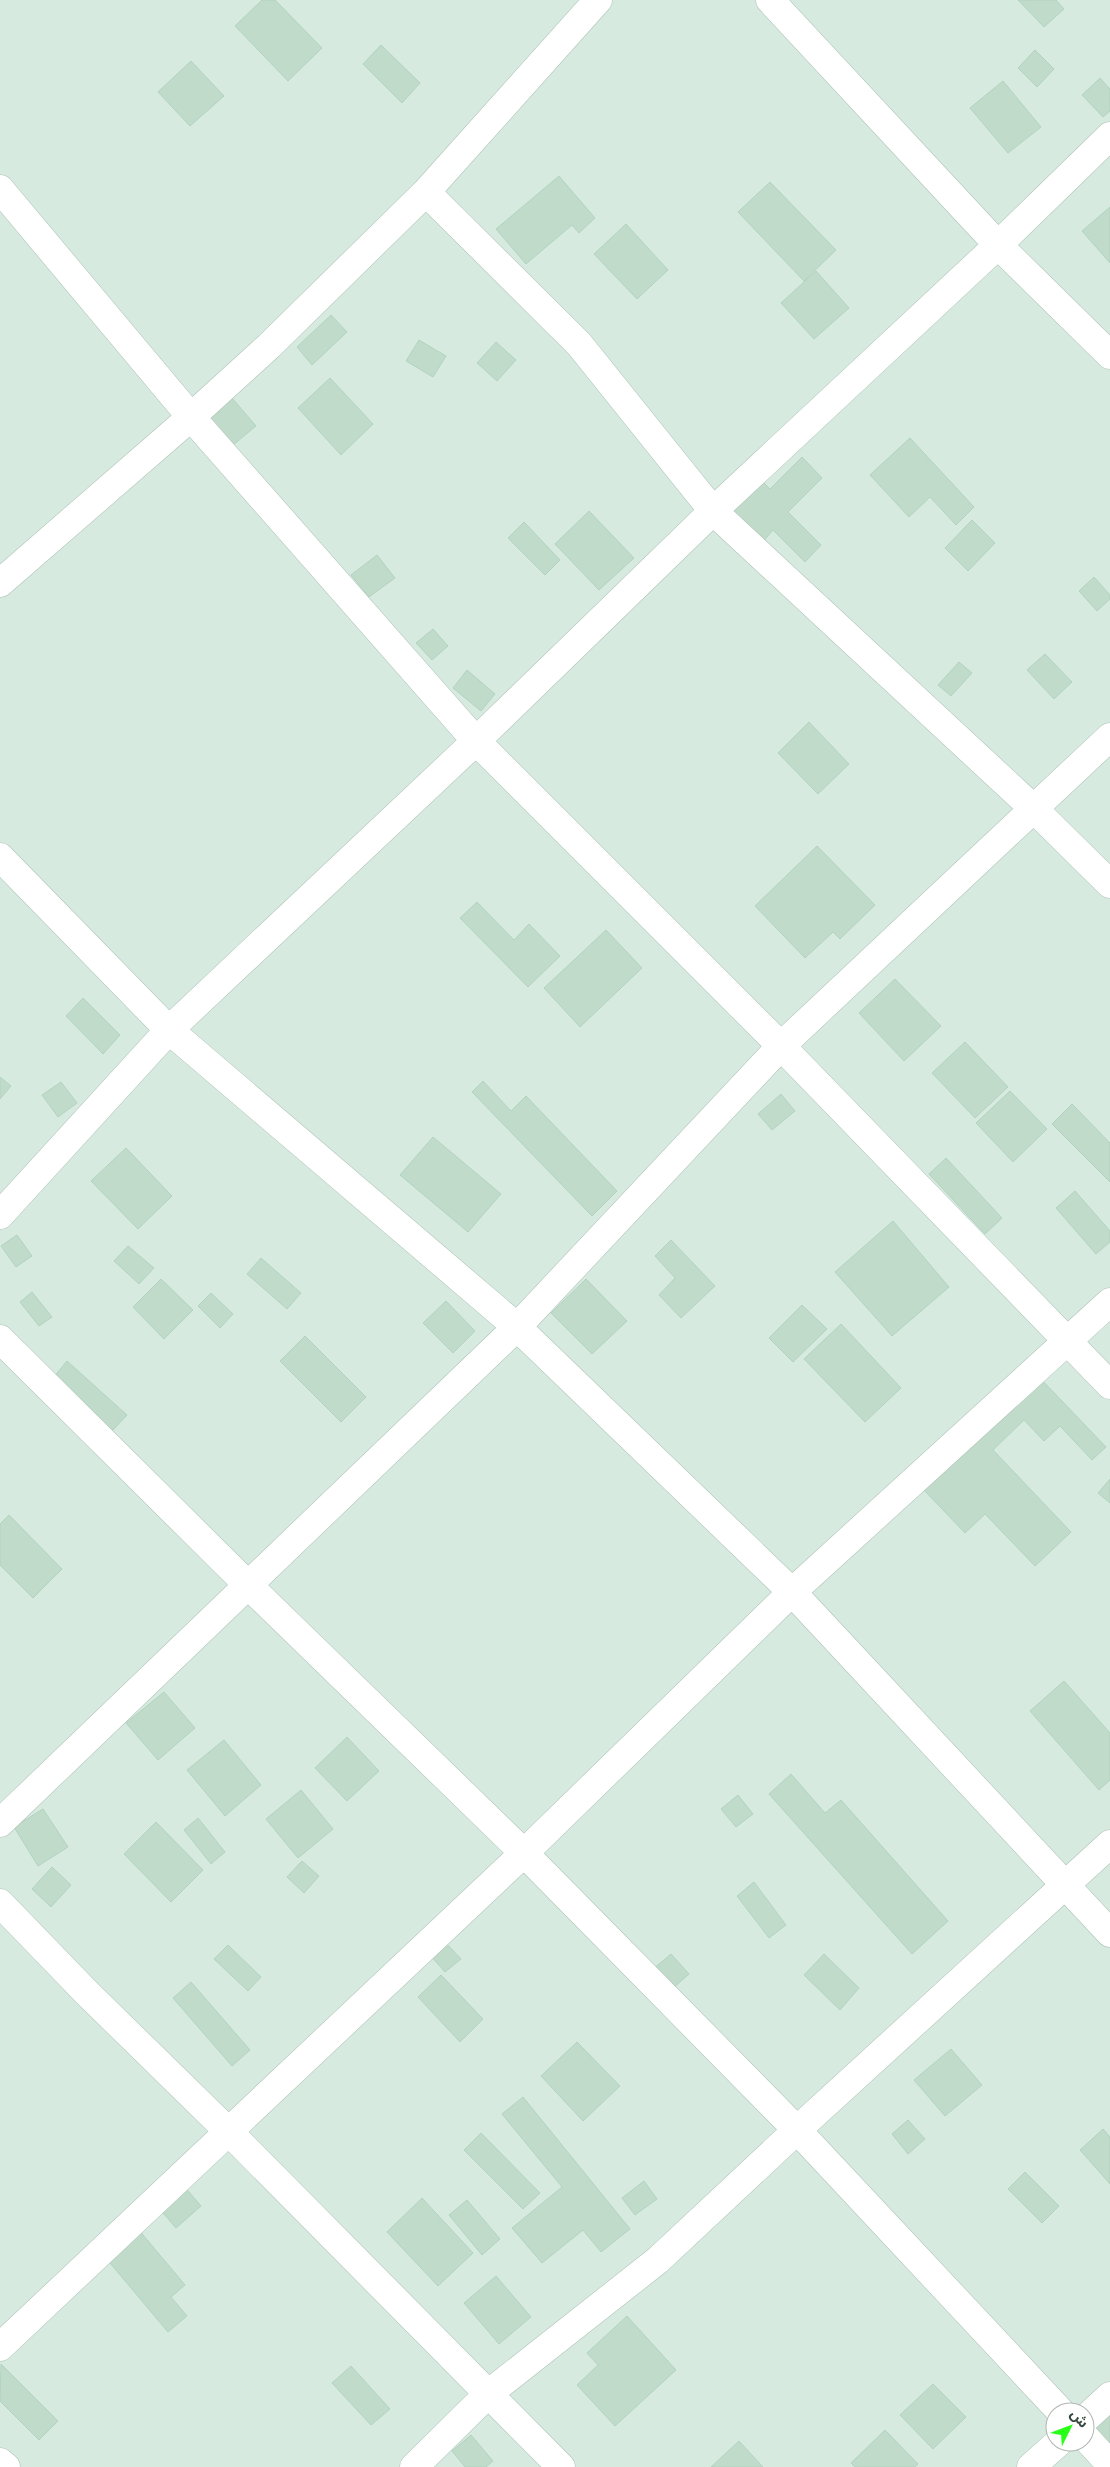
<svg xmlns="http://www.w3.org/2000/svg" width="1110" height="2467" font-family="'PT Sans Narrow','Noto Sans Arabic',sans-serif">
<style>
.residential{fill:#d7eae0;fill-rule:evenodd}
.building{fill:#c1dbcb;stroke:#b1d3be}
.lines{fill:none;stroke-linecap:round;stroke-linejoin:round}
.minor-casing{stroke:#abc2b5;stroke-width:29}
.minor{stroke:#fff;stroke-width:28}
</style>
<rect width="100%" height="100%" fill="#eaf6ef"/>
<path class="residential" d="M0 0H1110V2467H0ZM1055 2412H1085V2442H1055Z"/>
<path class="building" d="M262 0H275L322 48 288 81 235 26Z
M1018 0H1056L1064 9 1044 27Z
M381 45 420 83 402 103 363 64Z
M1035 50 1054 69 1037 87 1018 68Z
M191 61 224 96 190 126 158 92Z
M1100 78 1110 89V111L1103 117 1082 95Z
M1003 81 1041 127 1008 153 970 108Z
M559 176 595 218 579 233 572 225 526 264 496 229Z
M770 182 836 250 804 281 738 212Z
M1110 207V263L1082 231Z
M626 224 668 270 637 299 594 254Z
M816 271 849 308 814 339 781 303Z
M331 315 347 332 312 365 297 347Z
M419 340 446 356 433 377 406 361Z
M496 342 516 360 497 381 477 363Z
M330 378 373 424 341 455 298 408Z
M226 391 256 426 227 450 198 415Z
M910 438 974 507 956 525 930 497 909 517 870 475Z
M802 457 822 478 788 512 821 545 805 562 773 530 761 544 727 510 759 478 770 489Z
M589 511 634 558 599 590 555 544Z
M972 520 995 543 968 571 945 548Z
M524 522 560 560 545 575 508 538Z
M377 555 395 578 369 597 351 575Z
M1094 577 1110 595V599L1097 611 1079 591Z
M433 629 448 646 432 660 416 643Z
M1045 654 1072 682 1054 699 1027 670Z
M959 662 972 673 951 696 938 685Z
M467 670 495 694 481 711 453 688Z
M809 722 849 764 818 794 778 753Z
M817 846 875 905 840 939 833 932 805 958 755 906Z
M477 902 514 940 529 924 560 956 528 987 460 918Z
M606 930 642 968 580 1027 544 988Z
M895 979 941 1026 904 1061 859 1013Z
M83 998 120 1035 103 1054 66 1016Z
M965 1042 1008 1087 975 1118 932 1073Z
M0 1077 11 1086 0 1099Z
M483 1081 511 1111 526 1096 617 1191 592 1216 472 1092Z
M61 1082 77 1103 58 1117 42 1095Z
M1010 1091 1047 1129 1013 1162 976 1123Z
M781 1094 795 1111 772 1130 758 1114Z
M1072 1104 1110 1143V1182L1052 1124Z
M433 1137 501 1194 468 1232 400 1175Z
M126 1148 172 1196 138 1229 91 1181Z
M946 1158 1002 1218 985 1234 929 1174Z
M1075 1191 1110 1231V1242L1096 1254 1056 1208Z
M893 1221 949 1287 892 1336 835 1272Z
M17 1235 32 1256 16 1267 1 1246Z
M671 1240 715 1286 681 1318 659 1295 675 1278 655 1256Z
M128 1246 154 1268 139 1284 114 1261Z
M261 1258 301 1293 287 1309 247 1274Z
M161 1279 193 1310 164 1339 133 1307Z
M586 1279 627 1321 592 1354 551 1313Z
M32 1292 52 1317 39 1326 20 1302Z
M211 1293 233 1314 220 1328 198 1306Z
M446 1301 475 1331 453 1353 423 1323Z
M802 1305 827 1329 793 1362 769 1338Z
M841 1324 901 1388 865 1422 804 1359Z
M305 1336 366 1397 341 1422 280 1361Z
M67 1361 127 1415 112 1431 53 1378Z
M1039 1377 1106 1447 1092 1460 1060 1426 1044 1441 1024 1420 993 1450 1071 1532 1035 1566 985 1514 965 1533 922 1488Z
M1110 1479V1503L1098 1493Z
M9 1515 62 1569 33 1598 0 1565V1524Z
M1064 1681 1110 1733V1780L1099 1790 1030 1711Z
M164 1692 195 1728 158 1760 126 1723Z
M347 1737 379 1771 347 1801 315 1768Z
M224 1740 261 1785 225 1816 187 1770Z
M791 1774 825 1813 841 1800 948 1921 912 1954 769 1794Z
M301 1790 333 1829 298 1858 266 1819Z
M738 1795 753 1814 736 1827 721 1809Z
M43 1809 68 1847 38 1866 14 1827Z
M198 1818 225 1852 211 1864 184 1830Z
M156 1822 203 1870 171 1902 124 1854Z
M302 1861 319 1876 304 1893 287 1877Z
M52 1867 71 1885 51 1907 32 1889Z
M754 1882 786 1925 769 1938 737 1896Z
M444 1941 461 1959 445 1972 429 1954Z
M228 1945 261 1977 248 1991 214 1959Z
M671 1954 689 1974 670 1991 652 1970Z
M824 1954 859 1988 840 2010 804 1975Z
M441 1975 483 2019 460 2042 418 1997Z
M191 1982 250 2050 232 2066 173 1998Z
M577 2042 620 2086 583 2121 541 2076Z
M951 2049 982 2085 945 2116 914 2080Z
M523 2097 630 2229 601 2252 583 2230 542 2263 512 2228 562 2187 502 2114Z
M908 2120 925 2139 908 2154 892 2134Z
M1103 2129 1110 2137V2184L1080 2150Z
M481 2133 540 2193 523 2209 464 2150Z
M1025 2172 1059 2206 1042 2223 1008 2189Z
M644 2181 657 2199 635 2215 622 2198Z
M183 2185 201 2206 176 2228 158 2207Z
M422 2198 473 2253 438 2286 387 2232Z
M467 2200 500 2239 482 2255 449 2215Z
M138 2229 185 2285 171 2297 187 2316 168 2332 105 2257Z
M496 2276 531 2317 499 2344 464 2303Z
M627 2316 676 2370 615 2426 577 2385 598 2365 587 2353Z
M1 2364 58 2421 39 2440 0 2401Z
M351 2366 390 2409 371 2425 332 2383Z
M933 2384 966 2417 933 2449 900 2415Z
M1110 2401V2446L1088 2423Z
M885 2430 918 2464 915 2467H855L851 2463Z
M471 2435 493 2461 486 2467H465L452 2451Z
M739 2441 763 2467H711Z"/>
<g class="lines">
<defs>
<path id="minor" d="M770 0 998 245 1110 355
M0 189 191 417 476 741 781 1046 1110 1385
M426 192 579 344 713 511 1035 810 1110 884
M0 583 191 417 269 346 426 192 598 0
M0 857 169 1030 517 1327 792 1592 1110 1933
M0 1215 169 1030 476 741 713 511 998 245 1110 136
M0 1339 249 1586 524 1853 797 2130 1061 2412
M0 1823 517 1327 781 1046 1110 737
M0 1903 87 1993 228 2131 561 2467
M0 2347 524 1853 792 1592 1110 1302
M1085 2419 1110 2396
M1085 2437 1110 2464
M0 2462 6 2467
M414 2467 488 2394 658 2260 797 2130 1110 1844
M1031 2467 1059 2442"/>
</defs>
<use href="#minor" class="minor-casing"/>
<use href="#minor" class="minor"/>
</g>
<g transform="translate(1070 2427) rotate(48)"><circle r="24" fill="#ffffff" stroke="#afb7b2"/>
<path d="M0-4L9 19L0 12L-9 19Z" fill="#27ff17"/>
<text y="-8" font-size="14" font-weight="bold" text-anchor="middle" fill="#374a3f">ش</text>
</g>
</svg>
